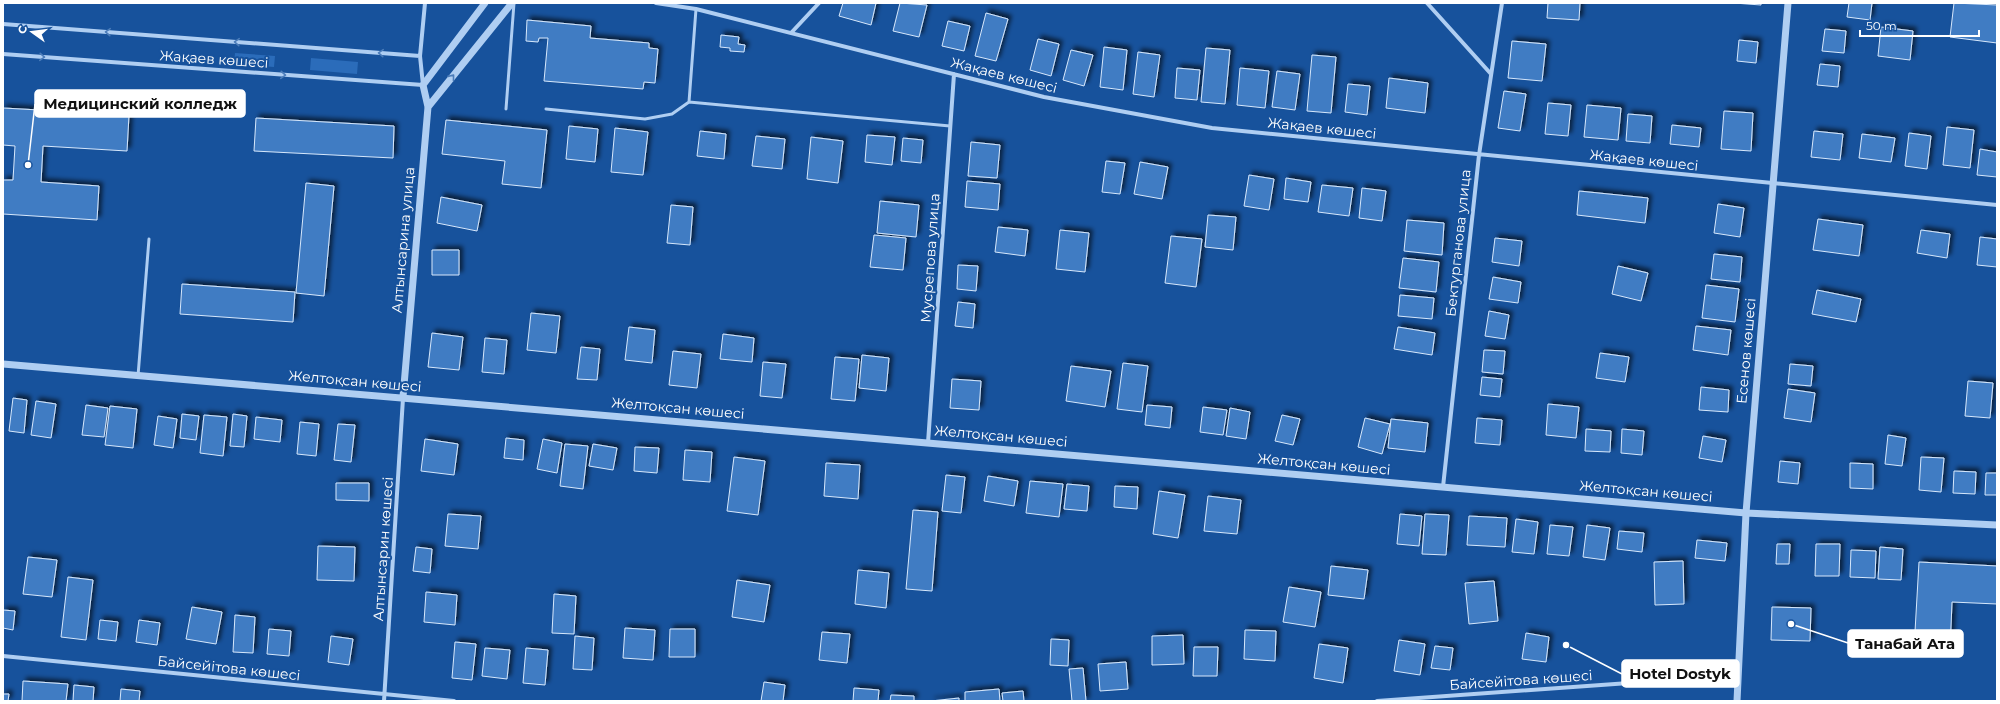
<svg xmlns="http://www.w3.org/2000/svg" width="2000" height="704" font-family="Montserrat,sans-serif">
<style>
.green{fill:#2b6cba}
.building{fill:#407bc3;stroke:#d6e8fc;filter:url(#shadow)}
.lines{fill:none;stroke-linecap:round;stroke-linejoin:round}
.service{stroke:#afcef2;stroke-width:3}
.minor{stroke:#afcef2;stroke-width:4}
.tertiary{stroke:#afcef2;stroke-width:7}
.oneway{stroke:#4c7dba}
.labels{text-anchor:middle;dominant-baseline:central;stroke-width:4;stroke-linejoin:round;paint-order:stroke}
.street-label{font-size:14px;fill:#fff;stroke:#17529c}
.leader{fill:none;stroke:#fff;stroke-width:1.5}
.callout-dot{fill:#fff;stroke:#17529c;stroke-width:1.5}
.callout{fill:#fff;stroke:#fff;stroke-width:1.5}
.callout-label{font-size:15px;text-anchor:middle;font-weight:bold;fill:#111}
</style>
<defs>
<filter id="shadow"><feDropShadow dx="3.5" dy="-3.5" stdDeviation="2" flood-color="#0009"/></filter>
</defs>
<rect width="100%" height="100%" fill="#17529c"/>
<path class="green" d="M235 53 275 56 274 67 234 64Z
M311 58 358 62 357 74 310 70Z"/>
<path class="building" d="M843 3H876L871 25 839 16Z
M900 3 927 5 919 37 893 31Z
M1548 3H1580L1579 20 1547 18Z
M1734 3H1761V5Z
M1849 3H1872L1870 20 1847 17Z
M1954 3 1997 5V43L1950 37Z
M986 13 1008 19 996 61 975 56Z
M527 20 591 26 590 38 649 43V48L658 49 655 83 644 82 643 89 544 81 548 38H539L538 42 526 41Z
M948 21 970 26 964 51 942 46Z
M1881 27 1913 31 1910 60 1878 56Z
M1825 29 1846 31 1844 53 1822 51Z
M721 35 739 37 738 44 745 45 744 52 730 51V48L720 47Z
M1038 39 1059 44 1051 76 1030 70Z
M1739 40 1758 42 1756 63 1737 61Z
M1512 41 1546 44 1542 81 1508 78Z
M1104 47 1127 50 1123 90 1100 87Z
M1206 48 1230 50 1225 104 1201 102Z
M1071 50 1093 55 1084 86 1063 80Z
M1138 52 1160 55 1154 97 1133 94Z
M1312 55 1336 57 1331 113 1307 111Z
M1820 64 1840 66 1838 87 1817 85Z
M1177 68 1200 70 1197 100 1175 98Z
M1240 68 1269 71 1265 108 1237 105Z
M1277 71 1300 74 1295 110 1272 107Z
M1389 78 1428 83 1425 113 1386 108Z
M1348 84 1370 86 1367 115 1345 112Z
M1504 91 1526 94 1520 131 1498 128Z
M1548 103 1571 105 1568 136 1545 134Z
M1587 105 1621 108 1618 140 1584 137Z
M3 108 129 115 127 151 43 146 41 182 99 186 97 220 3 214V180H13L15 146 3 145Z
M1724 111 1753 113 1751 151 1721 149Z
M1628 114 1652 116 1650 143 1626 141Z
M256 118 394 126 393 158 254 151Z
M446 120 547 130 541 188 502 184 505 161 442 154Z
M1672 125 1701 128 1699 147 1670 144Z
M569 126 598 129 595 162 566 159Z
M1947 127 1974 130 1970 168 1943 165Z
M615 128 648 132 643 175 611 172Z
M700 131 726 134 724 159 697 156Z
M1814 131 1843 134 1840 160 1811 157Z
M1909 133 1931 136 1927 169 1905 166Z
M1862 134 1895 138 1891 162 1859 158Z
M867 135 895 137 892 165 865 162Z
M756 136 785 139 782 169 752 166Z
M811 137 843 141 838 183 807 179Z
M903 138 923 140 921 163 901 161Z
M971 142 1000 145 997 178 968 176Z
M1980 149 1997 152V177L1977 175Z
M1106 161 1125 163 1120 194 1102 192Z
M1140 162 1168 167 1162 199 1134 194Z
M1249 175 1274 179 1269 210 1244 206Z
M1286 178 1311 182 1308 202 1284 199Z
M967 181 1000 184 998 210 965 207Z
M306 183 334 186 324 296 296 293Z
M1322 185 1353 188 1349 216 1318 212Z
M1362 188 1386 191 1382 221 1359 218Z
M1579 191 1648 198 1645 223 1577 215Z
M441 197 482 205 477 231 437 223Z
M880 201 919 205 916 237 877 233Z
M1718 204 1744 208 1740 237 1714 233Z
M671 205 693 207 690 245 667 243Z
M1208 215 1236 217 1233 250 1205 247Z
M1818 219 1863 225 1859 256 1813 250Z
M1407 220 1444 223 1442 255 1404 251Z
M998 227 1028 230 1025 256 995 252Z
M1060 230 1089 233 1085 272 1056 269Z
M1921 230 1950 234 1947 258 1917 253Z
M874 235 906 238 903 270 870 267Z
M1171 236 1202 239 1196 287 1165 283Z
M1980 237 1997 239V267L1977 265Z
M1495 238 1522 241 1519 266 1492 262Z
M432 250H459V275H432Z
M1714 254 1742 257 1740 282 1711 279Z
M1403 258 1439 262 1436 292 1399 288Z
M958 265 978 266 976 291 957 289Z
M1618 266 1648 273 1641 301 1612 294Z
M1493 277 1521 282 1518 303 1489 299Z
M182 284 295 292 293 322 180 314Z
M1706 285 1739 289 1735 322 1702 318Z
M1817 290 1861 299 1856 322 1812 314Z
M1400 295 1434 298 1432 319 1398 316Z
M958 302 975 304 973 328 955 326Z
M1489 311 1509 315 1505 339 1485 336Z
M531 313 560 316 556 353 527 350Z
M1696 326 1731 330 1728 355 1693 350Z
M629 327 655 330 652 363 625 360Z
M1398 327 1435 333 1432 355 1394 349Z
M432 333 463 337 459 370 428 367Z
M723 334 754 338 752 362 720 359Z
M485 338 507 340 504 374 482 372Z
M581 347 600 349 597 380 577 379Z
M1484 350 1505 351 1503 374 1482 372Z
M673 351 701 354 697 388 669 385Z
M1600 353 1629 357 1625 382 1596 378Z
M862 355 889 358 886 391 859 388Z
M835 357 859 359 855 401 831 399Z
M763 362 786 364 782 398 760 396Z
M1123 363 1148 366 1142 412 1117 409Z
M1790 364 1813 366 1811 386 1788 384Z
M1071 366 1111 371 1105 407 1066 401Z
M1482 377 1502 379 1500 397 1480 395Z
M952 379 981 381 979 410 950 408Z
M1968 381 1993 383 1990 418 1965 416Z
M1701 387 1729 390 1728 412 1699 410Z
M1788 389 1815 393 1811 422 1784 418Z
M13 398 27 400 24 433 9 431Z
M36 401 56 404 51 438 31 435Z
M1548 404 1579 407 1576 438 1546 435Z
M86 405 108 408 104 437 82 435Z
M1147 405 1172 407 1170 428 1145 425Z
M110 406 137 409 133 448 105 445Z
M1203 407 1227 410 1223 435 1200 432Z
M1230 408 1250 412 1246 439 1226 436Z
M182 414 199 416 196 440 180 438Z
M233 414 247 416 244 447 230 446Z
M204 415 227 417 223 456 200 453Z
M1282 415 1300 419 1293 445 1275 441Z
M158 416 177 419 173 448 154 445Z
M256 417 282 420 280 442 254 439Z
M1365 418 1390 424 1382 454 1358 447Z
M1477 418 1502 420 1500 445 1475 443Z
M1391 419 1428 423 1425 452 1388 448Z
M300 422 319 424 316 456 297 454Z
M338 424 355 425 351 462 334 460Z
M1586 429 1611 431 1610 452 1585 451Z
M1622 429 1644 431 1642 455 1621 453Z
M1888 435 1906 438 1902 466 1885 464Z
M1703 436 1726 440 1722 462 1699 458Z
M506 438 524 440 523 460 504 458Z
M425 439 458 444 454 475 421 471Z
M543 439 562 443 557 473 537 469Z
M565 444 588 446 583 489 560 486Z
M593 444 617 448 613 470 589 466Z
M635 447 659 448 657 473 634 471Z
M685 450 712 452 710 482 683 480Z
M734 457 765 461 758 515 727 511Z
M1921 457 1944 458 1941 492 1919 490Z
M1780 461 1800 463 1798 484 1778 482Z
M826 463 860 465 858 499 824 496Z
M1850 463 1873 464V489L1850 488Z
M1954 471 1976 472 1975 494 1953 493Z
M1986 473H1997V495H1985Z
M946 475 965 477 961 513 942 511Z
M988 476 1018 481 1014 506 984 501Z
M1030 481 1063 484 1059 517 1026 513Z
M336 483H369V501L336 500Z
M1067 484 1089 486 1087 511 1064 509Z
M1115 486 1138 487 1137 509 1114 507Z
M1159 491 1185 495 1178 538 1153 534Z
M1208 496 1241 500 1237 534 1204 531Z
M913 510 938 512 932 591 906 589Z
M448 514 481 516 478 549 445 546Z
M1400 514 1422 516 1419 546 1397 544Z
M1425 514 1449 515 1446 555 1422 554Z
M1469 516 1507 518 1505 547 1467 545Z
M1516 519 1538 522 1534 554 1512 552Z
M1550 525 1573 527 1569 556 1547 554Z
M1587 525 1610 528 1605 560 1583 557Z
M1619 531 1644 533 1642 552 1617 549Z
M1697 540 1727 543 1725 561 1695 558Z
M1777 544H1790L1789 564H1776Z
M1816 544H1840L1839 576H1815Z
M318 546 355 547 354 581 317 580Z
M416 547 432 549 430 573 413 571Z
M1880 547 1903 549 1901 580 1878 579Z
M1851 550 1876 551 1875 578 1850 577Z
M28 557 57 560 52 597 23 594Z
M1683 561 1684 604 1655 605 1654 562Z
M1919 562 1997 566V604L1952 602 1950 650 1914 649Z
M1331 566 1368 570 1364 599 1328 595Z
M858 570 889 573 886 608 855 604Z
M68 577 93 580 86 640 61 637Z
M737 580 770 585 764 622 732 617Z
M1494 581 1498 621 1469 624 1465 583Z
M1289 587 1321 592 1315 627 1283 622Z
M426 592 457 595 455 625 424 622Z
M554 594 576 596 574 634 552 633Z
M192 607 222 612 216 644 186 639Z
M1772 607 1811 608 1810 641 1771 640Z
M3 610 15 611 13 630 3 628Z
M235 615 255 617 253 653 233 652Z
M100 620 118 622 116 641 98 639Z
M139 620 160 623 157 645 136 642Z
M625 628 655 630 653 660 623 658Z
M269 629 291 631 289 656 267 654Z
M670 629H695V657H669Z
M1245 630 1276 631 1275 661 1244 659Z
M822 632 850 634 847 663 819 660Z
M1526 633 1549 637 1546 662 1522 659Z
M1183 635 1184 664 1152 665V636Z
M331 636 353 639 349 665 328 662Z
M575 636 594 638 592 670 573 669Z
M1051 639 1069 640 1068 666 1050 665Z
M1399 640 1425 644 1420 675 1394 671Z
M455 642 476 644 472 680 452 678Z
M1319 644 1348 648 1343 683 1314 678Z
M1435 646 1453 648 1450 670 1431 668Z
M1194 647H1218L1217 676H1193Z
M485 648 510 650 507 679 482 676Z
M526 648 548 650 545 685 523 683Z
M1126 662 1128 689 1100 691 1098 664Z
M1083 668 1086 701H1072L1069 669Z
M23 681 68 684 66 701H22Z
M764 682 785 685 783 701H761Z
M74 685 94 687 93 701H73Z
M854 688 879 690 878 701H853Z
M121 689 140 691 139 701H120Z
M999 689 1000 701H965V692Z
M1023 691 1024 701H1003L1002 693Z
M3 694H9L8 701H3Z
M891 695 914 696V701H890Z
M959 698V701H931Z"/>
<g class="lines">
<path class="service" d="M696 9 689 102 950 126
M506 109 514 3
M546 109 645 119 672 114 689 102
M138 376 149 239"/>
<path class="minor" d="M656 3 696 9 1044 97 1212 128 1997 205
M1427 3 1491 74
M3 24 420 56
M791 33 819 3
M3 54 423 85 420 56 425 3
M928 443 954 74
M1443 487 1479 155 1502 3
M3 656 454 701
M384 701 403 398
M1377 701 1629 683 1738 670"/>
<path class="tertiary" d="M428 107 512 3
M3 364 1746 513 1997 525
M403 397 428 107 423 85 485 3
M1737 701 1746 513 1788 3"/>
</g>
<defs><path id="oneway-chevron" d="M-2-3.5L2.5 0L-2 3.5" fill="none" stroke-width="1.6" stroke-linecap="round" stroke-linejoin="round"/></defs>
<g class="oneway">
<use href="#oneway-chevron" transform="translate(108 32) rotate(-176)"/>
<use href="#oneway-chevron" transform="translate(237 42) rotate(-176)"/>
<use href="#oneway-chevron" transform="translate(381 53) rotate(-176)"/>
<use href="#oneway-chevron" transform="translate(42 57) rotate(4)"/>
<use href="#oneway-chevron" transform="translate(283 75) rotate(4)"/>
<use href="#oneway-chevron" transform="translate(452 77) rotate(-51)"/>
</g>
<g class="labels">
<g class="street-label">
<text transform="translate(214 59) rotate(4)">Жақаев көшесі</text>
<text transform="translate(1004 75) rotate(14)">Жақаев көшесі</text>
<text transform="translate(1322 128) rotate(6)">Жақаев көшесі</text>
<text transform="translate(1644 160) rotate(6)">Жақаев көшесі</text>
<text transform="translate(403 240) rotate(-85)">Алтынсарина улица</text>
<text transform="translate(1458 243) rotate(-84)">Бектурганова улица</text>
<text transform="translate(930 258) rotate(-86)">Мусрепова улица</text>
<text transform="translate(1746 351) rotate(-85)">Есенов көшесі</text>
<text transform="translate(355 381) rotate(5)">Желтоқсан көшесі</text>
<text transform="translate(678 408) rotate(5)">Желтоқсан көшесі</text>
<text transform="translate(1001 436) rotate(5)">Желтоқсан көшесі</text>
<text transform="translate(1324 464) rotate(5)">Желтоқсан көшесі</text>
<text transform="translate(1646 491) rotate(5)">Желтоқсан көшесі</text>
<text transform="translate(383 549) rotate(-86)">Алтынсарин көшесі</text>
<text transform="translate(229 668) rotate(6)">Байсейітова көшесі</text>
<text transform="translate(1521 680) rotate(-4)">Байсейітова көшесі</text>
</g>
</g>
<path class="leader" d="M28 165L35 104M1791 624L1848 643M1566 645L1622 674"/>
<g class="callout-dot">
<circle cx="28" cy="165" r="4"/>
<circle cx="1791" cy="624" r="4"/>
<circle cx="1566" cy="645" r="4"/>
</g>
<g class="callout">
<rect x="35" y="90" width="210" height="27" rx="4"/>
<rect x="1848" y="630" width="115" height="27" rx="4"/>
<rect x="1622" y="660" width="117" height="27" rx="4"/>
</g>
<g class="callout-label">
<text x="140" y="109">Медицинский колледж</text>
<text x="1905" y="649">Танабай Ата</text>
<text x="1680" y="679">Hotel Dostyk</text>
</g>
<rect width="2000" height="704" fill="none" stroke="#ffffff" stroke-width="8"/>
<g transform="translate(32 32) rotate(284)" stroke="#17529c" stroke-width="3" paint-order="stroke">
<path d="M0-3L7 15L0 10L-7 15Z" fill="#ffffff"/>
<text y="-6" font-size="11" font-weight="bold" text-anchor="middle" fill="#ffffff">С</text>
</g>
<path d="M1860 30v6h119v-6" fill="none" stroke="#ffffff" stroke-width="2"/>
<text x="1866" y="30" font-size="12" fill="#ffffff" stroke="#17529c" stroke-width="3" paint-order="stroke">50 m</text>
</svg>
